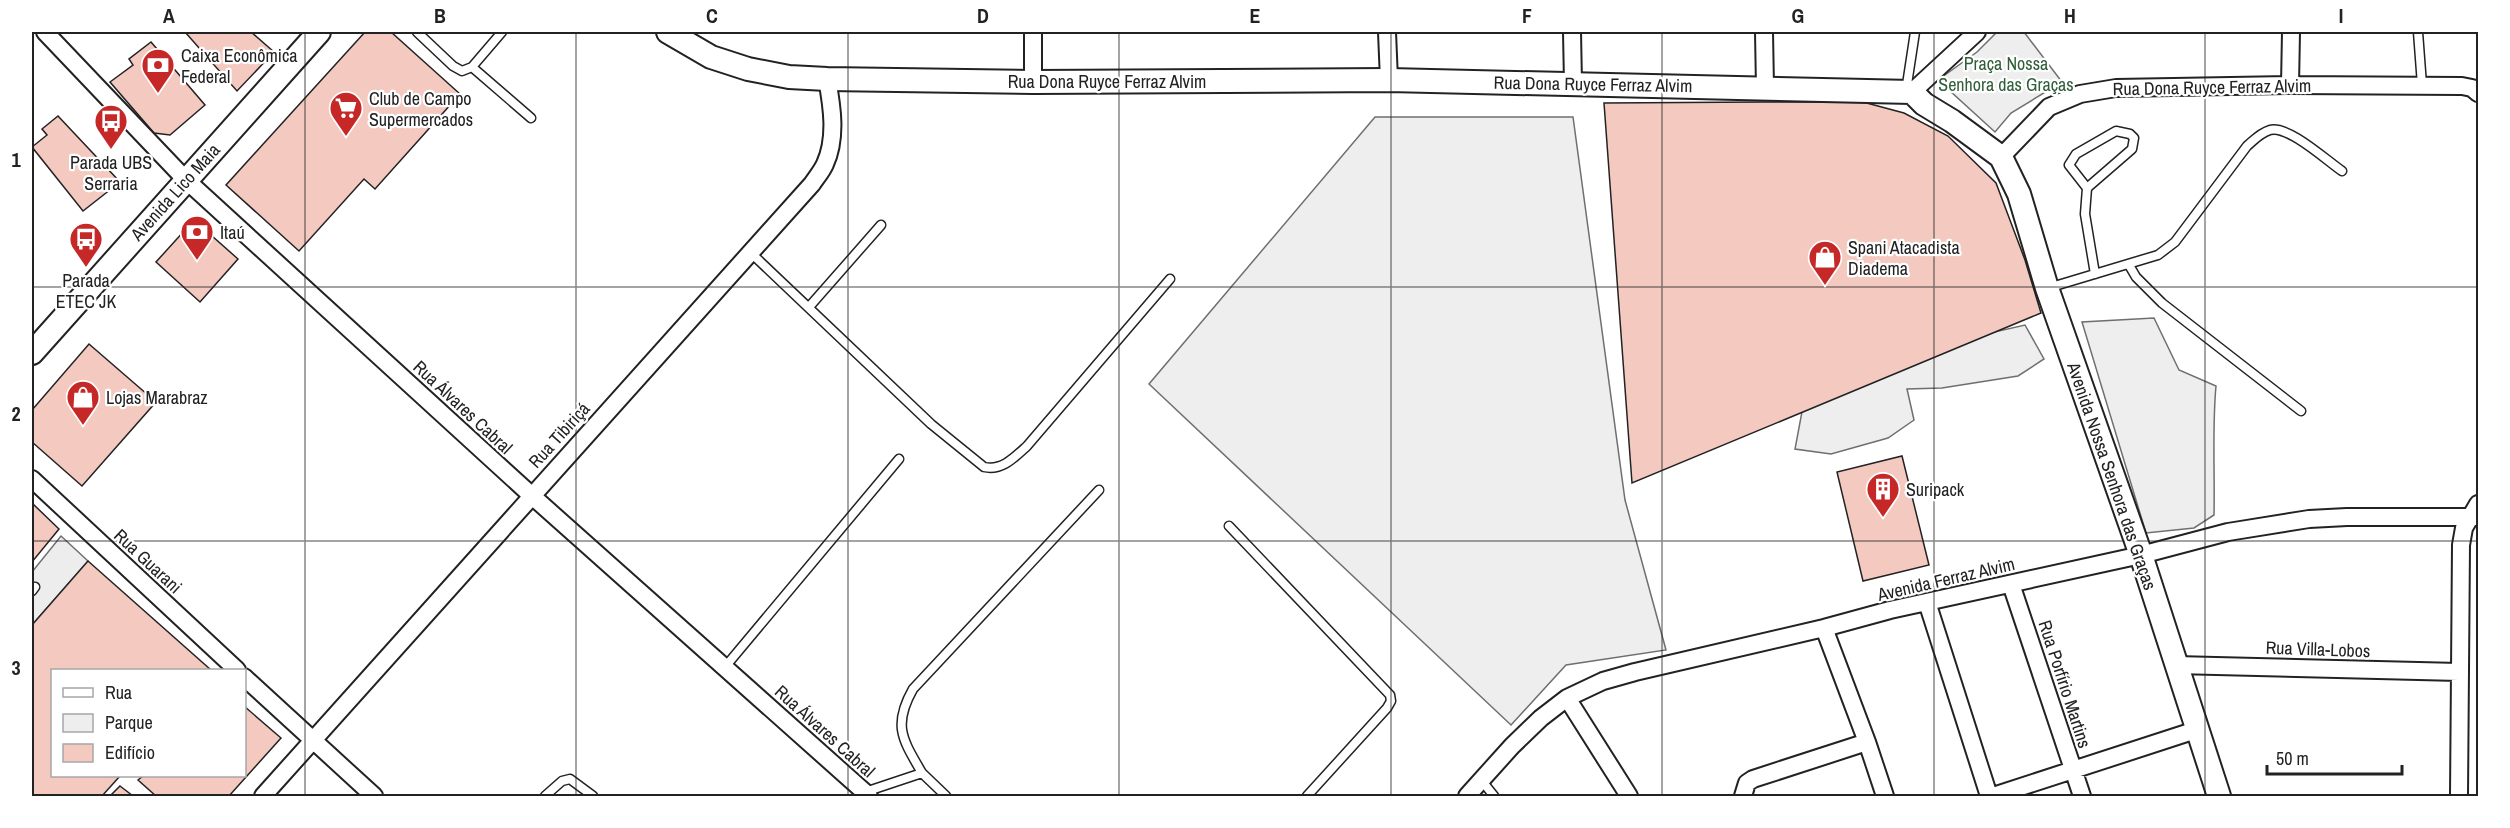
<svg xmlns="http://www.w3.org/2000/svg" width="2510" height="828" font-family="'Archivo Narrow',sans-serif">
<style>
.green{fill:#eee;stroke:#6f6f6f;stroke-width:1.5}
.parking{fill:#ededed;stroke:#6f6f6f;stroke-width:1.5}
.building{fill:#f3c9c0;stroke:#222;stroke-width:1.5}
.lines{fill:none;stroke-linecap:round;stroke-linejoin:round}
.lane-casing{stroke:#222;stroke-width:11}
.street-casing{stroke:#222;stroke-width:20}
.secondary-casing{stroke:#222;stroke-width:26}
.lane{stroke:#fff;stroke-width:8}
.street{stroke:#fff;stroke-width:16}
.secondary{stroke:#fff;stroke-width:22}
.grid{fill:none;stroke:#222;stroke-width:1.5;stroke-opacity:0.55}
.labels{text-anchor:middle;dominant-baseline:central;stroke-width:4.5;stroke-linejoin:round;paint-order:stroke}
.poi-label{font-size:18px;fill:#222;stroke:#fff;text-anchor:start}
.park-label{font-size:18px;fill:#2f5e38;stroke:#fff}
.street-label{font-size:18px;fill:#222;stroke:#fff}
.neatline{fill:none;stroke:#222;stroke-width:2}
.grid-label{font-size:20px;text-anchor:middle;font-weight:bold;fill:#222}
</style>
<rect width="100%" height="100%" fill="#fff"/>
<path class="green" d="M1997 32H2024L2062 82 2011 113 1995 132 1938 80 1977 52Z
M1375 117H1573L1625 500 1666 650 1566 665 1511 725 1149 384Z
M2154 318 2179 370 2216 386C2212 429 2215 472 2214 515L2194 528 2146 533 2082 322Z
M2025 325 2044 359 2018 376 1942 388 1907 389 1914 420 1888 438 1831 454 1795 449 1809 374Z"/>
<path class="parking" d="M61 536 88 561 32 625V572Z"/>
<path class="building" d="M185 32H251L274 52 237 91Z
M365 32H391L460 94 375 189 364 179 299 251 226 185Z
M151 42 205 105 170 135 154 133 110 82 133 65 129 59Z
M1762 102H1863L1904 113 1948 136 1996 183 2025 260 2041 313 1632 483 1604 103Z
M58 116 120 182 83 211 32 147 47 135 42 129Z
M194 220 238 259 200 302 156 262Z
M89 344 156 402 82 486 32 442V410Z
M1902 456 1929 565 1863 581 1837 472Z
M32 503 59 529 32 562Z
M88 561 211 670H52V776H120L102 796H33L32 625Z
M244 706 281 738 229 796H156L138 780 143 776H244Z
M120 786 133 796H110Z"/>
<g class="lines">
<defs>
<path id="lane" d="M417 32 453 66 462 71 472 67 502 32
M2418 32 2422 85
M472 67 531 118
M1906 91 1915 32
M2087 188 2069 165 2076 154 2116 131 2130 134 2134 138 2132 149 2087 188 2085 214 2095 274
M750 252 931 424 984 467C1002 471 1015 457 1027 446L1170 279
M2129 265 2136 277 2162 303 2301 411
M2048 288 2158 255 2175 242 2247 146C2254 140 2260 133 2270 130 2288 125 2326 160 2342 171
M809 307 881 225
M1229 526 1390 695 1391 701 1387 708 1307 796
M32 591 35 587
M725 667 899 459
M922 773C903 740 892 726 913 689L1099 490
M1482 781 1494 796
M865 792 922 773 946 796
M545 796 562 781 570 779 593 796"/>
<path id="street" d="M45 32 185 179 531 495 869 796
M1387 32 1389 80
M1572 32 1573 83
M1764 32 1765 88
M1033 82V32
M2290 85 2291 32
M1912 92 1977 32
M2001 157 2049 107 2080 94 2116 88 2290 85 2462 86 2472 88 2478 93
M32 479 237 670
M2011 584 2082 796
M1927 602 1989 796
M1824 628 1867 742 1885 796
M2175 665 2459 672
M244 677 374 796
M1567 698 1629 796
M263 796 812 184C816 178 822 171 825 164 837 138 832 106 827 79
M1467 796 1512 746 1541 718 1567 698 1603 681 1635 672 1824 628 1890 610 2141 555 2228 532 2309 519 2347 517H2478
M1743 796 1747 783 1753 779 1867 742
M1993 796 2196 730
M2459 796 2461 545 2464 528 2478 504"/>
<path id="secondary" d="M668 32 711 57 748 69 789 77 827 79 1033 82 1389 80 1912 92 1924 104 1952 121 2001 157 2019 194 2047 288 2141 555 2219 796
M32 353 319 32"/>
</defs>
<use href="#lane" class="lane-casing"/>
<use href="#street" class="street-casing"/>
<use href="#secondary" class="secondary-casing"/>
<use href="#lane" class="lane"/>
<use href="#street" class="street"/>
<use href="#secondary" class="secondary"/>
</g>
<path class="grid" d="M305 32V796M576 32V796M848 32V796M1119 32V796M1391 32V796M1662 32V796M1934 32V796M2205 32V796M32 287H2478M32 541H2478"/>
<defs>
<symbol id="bank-pin" viewBox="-11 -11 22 30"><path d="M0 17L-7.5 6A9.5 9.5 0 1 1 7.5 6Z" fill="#c62828" stroke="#fff"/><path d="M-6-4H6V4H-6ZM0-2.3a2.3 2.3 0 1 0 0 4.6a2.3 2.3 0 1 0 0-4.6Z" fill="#fff"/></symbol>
<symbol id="supermarket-pin" viewBox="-11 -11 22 30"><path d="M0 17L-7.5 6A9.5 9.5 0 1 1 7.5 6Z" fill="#c62828" stroke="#fff"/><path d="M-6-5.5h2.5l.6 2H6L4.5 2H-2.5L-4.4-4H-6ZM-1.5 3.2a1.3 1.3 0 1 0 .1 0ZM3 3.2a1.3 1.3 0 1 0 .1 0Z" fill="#fff"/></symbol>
<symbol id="bus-pin" viewBox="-11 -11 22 30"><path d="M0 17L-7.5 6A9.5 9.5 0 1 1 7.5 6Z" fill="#c62828" stroke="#fff"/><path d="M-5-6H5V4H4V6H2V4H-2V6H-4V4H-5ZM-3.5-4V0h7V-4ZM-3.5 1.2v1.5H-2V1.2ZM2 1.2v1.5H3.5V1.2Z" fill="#fff"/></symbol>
<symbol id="shop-pin" viewBox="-11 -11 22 30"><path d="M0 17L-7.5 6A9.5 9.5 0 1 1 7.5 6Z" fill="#c62828" stroke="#fff"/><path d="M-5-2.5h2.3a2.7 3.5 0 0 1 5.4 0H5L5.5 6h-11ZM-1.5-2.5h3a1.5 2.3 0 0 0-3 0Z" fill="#fff"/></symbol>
<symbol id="building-pin" viewBox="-11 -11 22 30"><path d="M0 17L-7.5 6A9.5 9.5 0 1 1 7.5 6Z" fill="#c62828" stroke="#fff"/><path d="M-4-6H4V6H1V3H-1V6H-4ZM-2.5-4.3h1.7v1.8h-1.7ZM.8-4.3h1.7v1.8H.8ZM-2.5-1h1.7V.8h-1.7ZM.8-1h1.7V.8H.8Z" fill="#fff"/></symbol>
</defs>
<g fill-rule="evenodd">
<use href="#bank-pin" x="139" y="46" width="38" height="52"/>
<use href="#supermarket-pin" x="327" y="89" width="38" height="52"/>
<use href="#bus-pin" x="92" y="102" width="38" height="52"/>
<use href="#bank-pin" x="178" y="213" width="38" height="52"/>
<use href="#bus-pin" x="67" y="220" width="38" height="52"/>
<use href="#shop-pin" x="1806" y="238" width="38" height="52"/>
<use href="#shop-pin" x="64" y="378" width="38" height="52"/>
<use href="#building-pin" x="1864" y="470" width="38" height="52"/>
</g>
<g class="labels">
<g class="poi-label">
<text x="181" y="55">Caixa Econômica<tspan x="181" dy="21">Federal</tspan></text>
<text x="369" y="98">Club de Campo<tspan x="369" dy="21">Supermercados</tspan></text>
<text x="111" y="162" text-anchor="middle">Parada UBS<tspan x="111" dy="21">Serraria</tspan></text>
<text x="220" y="232">Itaú</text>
<text x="1848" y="247">Spani Atacadista<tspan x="1848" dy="21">Diadema</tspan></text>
<text x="86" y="280" text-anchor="middle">Parada<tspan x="86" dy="21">ETEC JK</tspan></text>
<text x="106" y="397">Lojas Marabraz</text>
<text x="1906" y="489">Suripack</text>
</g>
<g class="park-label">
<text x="2006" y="63">Praça Nossa<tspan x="2006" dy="21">Senhora das Graças</tspan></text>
</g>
<g class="street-label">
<text x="1107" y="81">Rua Dona Ruyce Ferraz Alvim</text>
<text transform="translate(1593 84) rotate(1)">Rua Dona Ruyce Ferraz Alvim</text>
<text transform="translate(2212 87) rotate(-1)">Rua Dona Ruyce Ferraz Alvim</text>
<text transform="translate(175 192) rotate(-48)">Avenida Lico Maia</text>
<text transform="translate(463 407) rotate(43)">Rua Álvares Cabral</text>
<text transform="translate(559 435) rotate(-48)">Rua Tibiriçá</text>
<text transform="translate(2112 476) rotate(71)">Avenida Nossa Senhora das Graças</text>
<text transform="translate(148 561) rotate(43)">Rua Guarani</text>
<text transform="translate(1946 579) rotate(-13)">Avenida Ferraz Alvim</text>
<text transform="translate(2318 649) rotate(2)">Rua Villa-Lobos</text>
<text transform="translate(2065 684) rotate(72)">Rua Porfírio Martins</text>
<text transform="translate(825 731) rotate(42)">Rua Álvares Cabral</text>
</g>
</g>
<rect width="2510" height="828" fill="none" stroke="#ffffff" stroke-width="66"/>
<rect x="51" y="669" width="195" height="108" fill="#ffffff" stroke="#a7a7a7" stroke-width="1.5"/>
<rect x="63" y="688" width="30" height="9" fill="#ffffff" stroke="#a7a7a7" stroke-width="1.5"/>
<text x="105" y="699" font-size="18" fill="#222222">Rua</text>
<rect x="63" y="714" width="30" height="18" fill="#eeeeee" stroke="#a7a7a7" stroke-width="1.5"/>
<text x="105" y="729" font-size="18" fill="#222222">Parque</text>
<rect x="63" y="744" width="30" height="18" fill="#f3c9c0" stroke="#a7a7a7" stroke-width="1.5"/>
<text x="105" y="759" font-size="18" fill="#222222">Edifício</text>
<path d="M2267 765v9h135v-9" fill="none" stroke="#222222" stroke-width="3"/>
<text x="2276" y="765" font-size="18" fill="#222222" stroke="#ffffff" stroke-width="4.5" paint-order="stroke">50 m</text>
<rect x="33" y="33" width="2444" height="762" class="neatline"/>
<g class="grid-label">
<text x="169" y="23">A</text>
<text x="440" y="23">B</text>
<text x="712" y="23">C</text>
<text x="983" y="23">D</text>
<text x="1255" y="23">E</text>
<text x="1527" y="23">F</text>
<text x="1798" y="23">G</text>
<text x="2070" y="23">H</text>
<text x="2341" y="23">I</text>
<text x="16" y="167">1</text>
<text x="16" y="421">2</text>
<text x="16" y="675">3</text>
</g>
</svg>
